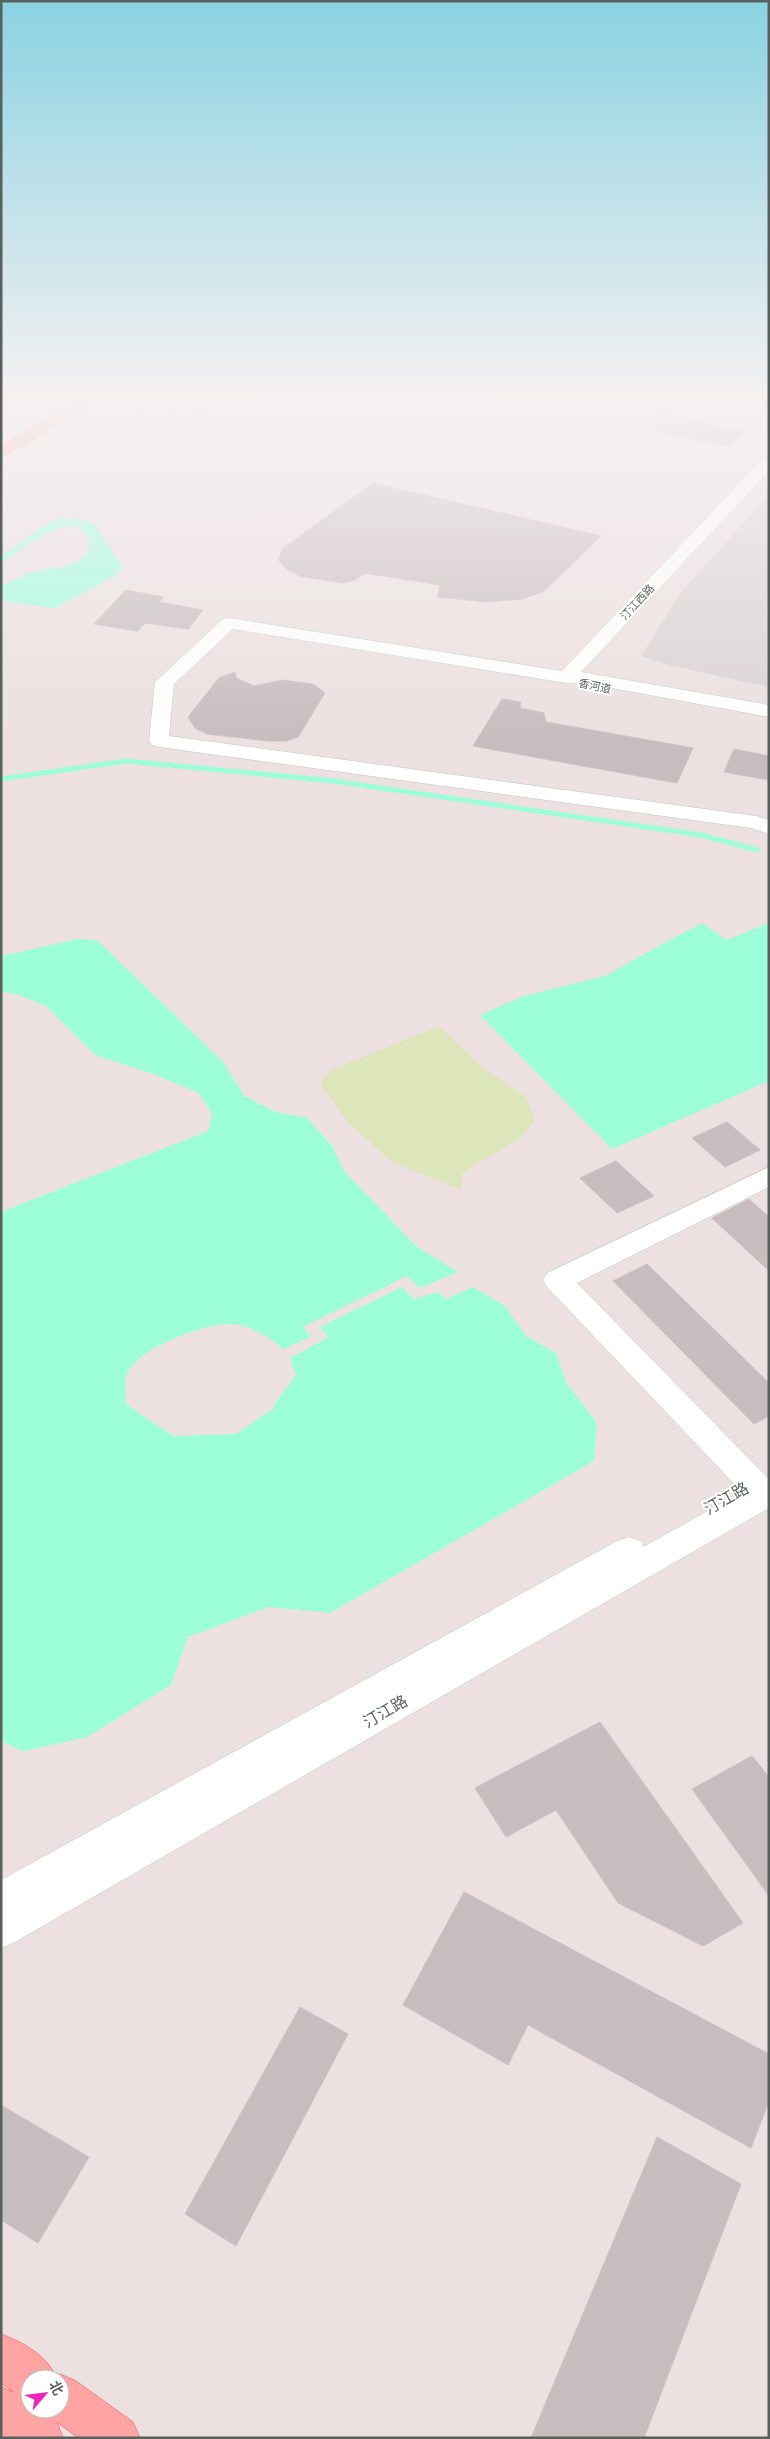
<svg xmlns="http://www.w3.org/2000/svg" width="770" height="2439" font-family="Mulish,'Noto Sans SC',sans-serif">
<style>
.industrial{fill:#dad2d3}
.green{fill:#dde5bb}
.water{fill:#9dffda}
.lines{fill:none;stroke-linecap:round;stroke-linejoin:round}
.stream{stroke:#9dffda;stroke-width:5}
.building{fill:#c7bcbe;stroke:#d1bec0}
.minor-casing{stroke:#bfc7c5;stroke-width:1}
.major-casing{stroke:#f55060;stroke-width:1}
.minor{fill:#fff;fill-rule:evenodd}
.major{fill:#ffa4a2;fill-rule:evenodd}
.labels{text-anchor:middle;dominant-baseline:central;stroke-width:4;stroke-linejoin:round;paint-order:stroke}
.far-street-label{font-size:11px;fill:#59615f;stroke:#fff}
.near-street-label{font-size:16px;fill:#59615f;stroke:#fff}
</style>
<rect width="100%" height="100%" fill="#ece0e0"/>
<path class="industrial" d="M769 495V687L673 666 641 656 682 591Z"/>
<path class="green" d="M439 1026 482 1067 526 1097 535 1119 524 1136 462 1173V1190L393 1163 348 1122 320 1084 329 1071Z"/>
<path class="water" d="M64 518 89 521 97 527 123 567 113 577 55 608 1 601V586C11 582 21 577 30 573 52 565 87 572 91 540 88 537 84 531 80 529 61 516 19 553 1 563V555L52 521Z
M703 923 726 940 769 923V1081L612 1149 480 1015 521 997 605 976 675 937Z
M78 939 97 940 224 1063 244 1096 276 1112 307 1118 333 1147 343 1170 416 1246 458 1272 420 1288 407 1276 303 1327 311 1337 283 1349C269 1337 248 1323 228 1324 201 1325 138 1348 127 1374 123 1381 126 1396 126 1404L173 1436 236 1434 274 1408V1405L296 1375 290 1358 329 1337 320 1327 402 1287 414 1299 438 1292 446 1299 473 1287 505 1306 526 1336 556 1353 566 1382 597 1423 594 1461 330 1613 269 1607 188 1637 171 1685 87 1737 23 1751 1 1741V1212L208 1131 212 1113 199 1093 153 1074 95 1055 46 1006 19 995 1 991V956Z"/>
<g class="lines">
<path class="stream" d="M1 779 126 761 333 781 701 835 757 850"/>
</g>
<path class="building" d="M663 414 746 432 729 447 646 429Z
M373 483 601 536 543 592 522 599 487 602 438 597 440 585 365 573 355 580 343 583 300 576 287 569 279 561 282 549Z
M126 590 164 597 159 602 203 610 188 629 145 623 138 631 94 624Z
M235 672 236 678 254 686 282 680 313 684 325 693 298 737 287 741H269L207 734 195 728 188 717 219 678Z
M502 699 521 702 520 708 544 713 546 722 693 748 677 783 473 746Z
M734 749 769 756V780L724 772Z
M727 1122 760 1150 725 1167 692 1138Z
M616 1161 654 1196 617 1213 580 1178Z
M749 1199 769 1217V1271L712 1218Z
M647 1264 769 1383V1416L754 1424 613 1281Z
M600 1722 743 1923 703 1946 618 1903 556 1810 506 1837 475 1788Z
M752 1756 769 1777V1896L692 1789Z
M464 1892 769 2054V2101L751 2148 528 2025 508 2065 403 2005Z
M300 2007 348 2034 236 2246 185 2214Z
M1 2105 89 2157 38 2243 1 2220Z
M657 2137 741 2184 644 2438H531Z"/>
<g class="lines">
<defs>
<path id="minor" d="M129 398C146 396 151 409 168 410 189 411 200 395 221 398 206 419 136 429 129 398Z
M769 456V471L581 672 769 705V717L590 684 566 683 233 629 174 684 169 736 756 816 769 820V834L751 828 159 747 152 745 149 741 155 682 223 619 229 618 562 671 763 458Z
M769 1167V1187L577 1283 769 1479V1508L15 1942 1 1948V1880L617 1541 629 1537 641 1541 643 1547 742 1492 547 1287 543 1280 547 1273Z"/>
<path id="major" d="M87 398H104L1 458V446Z
M1 2334C22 2342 47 2355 55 2376L60 2374 76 2381 133 2422 140 2438H78L57 2422 63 2438H1V2387L15 2393 1 2383ZM30 2379H60V2409H42L44 2413 39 2409H30V2403L20 2396 30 2400Z"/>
</defs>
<use href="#minor" class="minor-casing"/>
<use href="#major" class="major-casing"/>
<use href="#minor" class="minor"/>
<use href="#major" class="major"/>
</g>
<linearGradient id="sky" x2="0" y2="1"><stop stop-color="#8ad2e2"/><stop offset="0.54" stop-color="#f6f1f1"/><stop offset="1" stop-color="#f6f1f1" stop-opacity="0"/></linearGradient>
<rect width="770" height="739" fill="url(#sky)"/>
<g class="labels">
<g class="far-street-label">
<text transform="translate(637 602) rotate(-47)">汀江西路</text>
<text transform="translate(595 686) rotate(12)">香河道</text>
</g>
<g class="near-street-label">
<text transform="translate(726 1498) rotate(-29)">汀江路</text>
<text transform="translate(385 1711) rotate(-30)">汀江路</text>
</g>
</g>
<rect width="770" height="2439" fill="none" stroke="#59615f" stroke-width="5"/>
<g transform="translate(45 2394) rotate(62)"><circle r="24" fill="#ffffff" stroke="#bdc0bf"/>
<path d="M0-4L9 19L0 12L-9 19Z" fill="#ed25b9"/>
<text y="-8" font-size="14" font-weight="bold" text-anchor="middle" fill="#59615f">北</text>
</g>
</svg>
